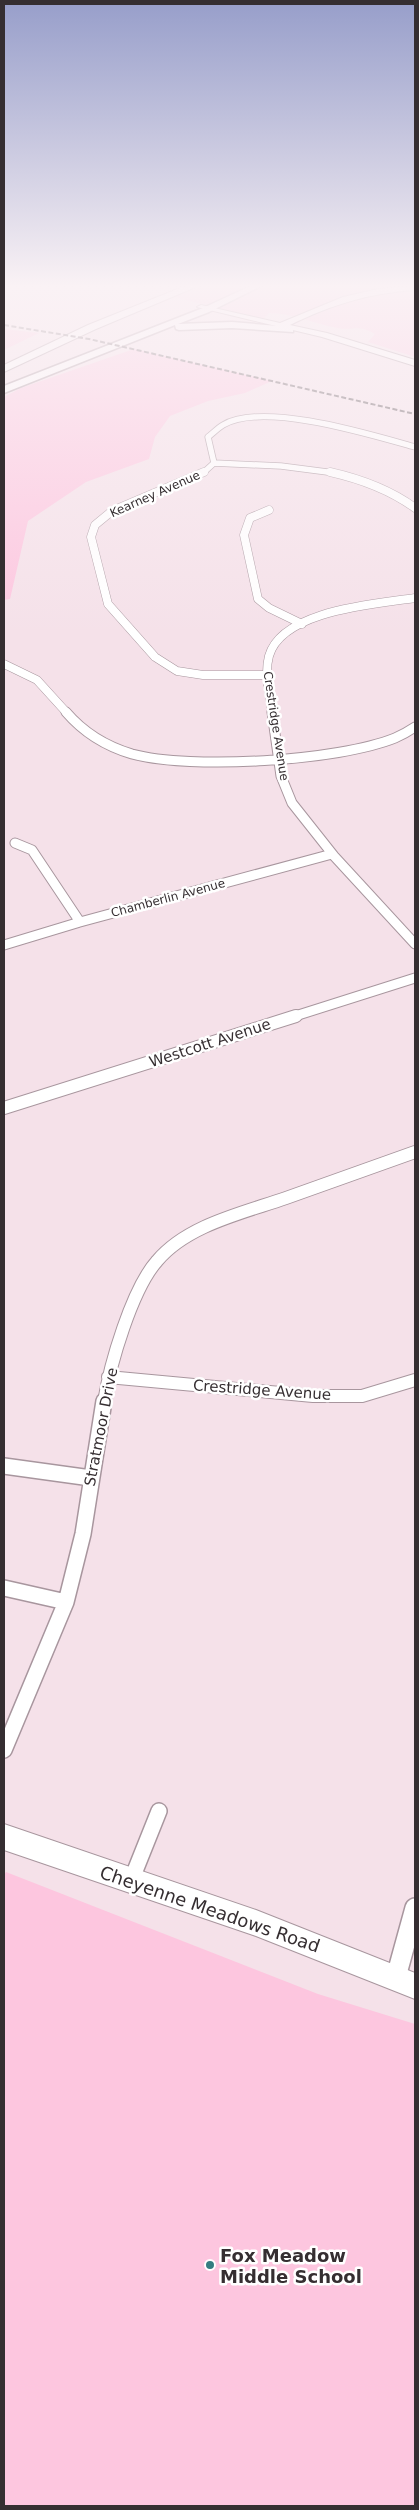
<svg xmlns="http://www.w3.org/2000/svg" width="419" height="2510" font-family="'DejaVu Sans',sans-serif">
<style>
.green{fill:#fdc6df}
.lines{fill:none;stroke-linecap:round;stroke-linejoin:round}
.street-far5-casing{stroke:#a8969e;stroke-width:7}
.street-far4-casing{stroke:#a8969e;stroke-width:9}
.street-far3-casing{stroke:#a8969e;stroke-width:11}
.street-far2-casing{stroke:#a8969e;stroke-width:14}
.street-far1-casing{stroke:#a8969e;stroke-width:18}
.street-casing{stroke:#a8969e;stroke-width:22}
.secondary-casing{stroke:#a8969e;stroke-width:2}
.primary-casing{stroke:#a8969e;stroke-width:3}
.highway-casing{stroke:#a8969e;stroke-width:2}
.street-far5{stroke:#fff;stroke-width:5.5}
.street-far4{stroke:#fff;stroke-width:8}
.street-far3{stroke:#fff;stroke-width:9}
.street-far2{stroke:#fff;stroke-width:12}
.street-far1{stroke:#fff;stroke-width:15}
.street{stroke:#fff;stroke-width:19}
.secondary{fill:#fff;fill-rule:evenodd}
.primary{fill:#fff;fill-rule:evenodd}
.highway{fill:#fff;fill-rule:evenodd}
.rail{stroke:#655a5f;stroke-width:2;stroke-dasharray:5 2.5;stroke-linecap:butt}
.poi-dot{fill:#347d81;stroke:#fff;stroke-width:2}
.labels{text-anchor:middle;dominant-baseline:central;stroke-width:5;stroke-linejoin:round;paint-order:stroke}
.far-street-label{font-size:12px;fill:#352e31;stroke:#fff}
.street-label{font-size:15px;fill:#352e31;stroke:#fff}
.near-street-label{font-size:18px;fill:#352e31;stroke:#fff}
.near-poi-label{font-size:18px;font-weight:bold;fill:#352e31;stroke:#fff;text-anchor:start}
</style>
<rect width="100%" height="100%" fill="#f5e1e9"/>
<path class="green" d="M210 284H415V357L368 342 375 334C357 324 355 331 338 328 314 324 293 313 269 313L263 319 174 297Z
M4 329 39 333 4 350Z
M134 349 272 381 245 393 208 401 170 416 155 437 149 459 86 482 28 521 10 599 4 600V397L21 388Z
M6 1872 318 1994 415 2024V2506H4V1875Z"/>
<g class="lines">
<defs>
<path id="street-far5" d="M214 463 208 437C213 433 218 428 223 425 263 401 372 435 415 447
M214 463 281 466 335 473
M203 473 214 463"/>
<path id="street-far4" d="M204 472 112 511 95 525 91 537 108 604 155 657 177 671 203 675H267
M330 472C361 479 389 489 415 508
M269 510 250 518 244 535 258 599 269 608 302 624
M4 664 37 680 67 713
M272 713C270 695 264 674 269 656 282 610 376 604 415 598"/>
<path id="street-far3" d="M66 712C84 733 105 746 132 754 191 770 338 761 395 738 402 735 409 731 415 727
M272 712 281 776 292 803 334 856 415 944
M15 843 32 850 80 922
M4 945 80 922 332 854
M292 1017 415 978"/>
<path id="street-far2" d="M4 1108 296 1016
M108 1377 313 1396H362L415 1380
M104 1402C110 1364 132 1289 157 1261 187 1225 243 1213 286 1198 329 1183 372 1167 415 1152"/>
<path id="street-far1" d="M4 1466 91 1478
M4 1588 66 1602
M4 1750 66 1602 83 1534 104 1401
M131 1881 159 1811"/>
<path id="street" d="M396 1977 415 1908"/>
<path id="secondary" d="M415 286V290C369 293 331 305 290 325L327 333 415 360V366L322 337 197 307 201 305 280 323 343 297 378 289Z
M4 1824 256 1910 415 1973V1999L256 1936 4 1850Z"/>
<path id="primary" d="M255 284H265L209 312 178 324 232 322 290 327 293 328V332L232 328 179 330 176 329 175 325 4 393V386L203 308Z"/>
<path id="highway" d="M190 284H203L96 329 4 372V365L88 325Z"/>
</defs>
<use href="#street-far5" class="street-far5-casing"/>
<use href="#street-far4" class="street-far4-casing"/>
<use href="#street-far3" class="street-far3-casing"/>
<use href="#street-far2" class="street-far2-casing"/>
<use href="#street-far1" class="street-far1-casing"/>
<use href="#street" class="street-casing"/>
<use href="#secondary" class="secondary-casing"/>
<use href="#primary" class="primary-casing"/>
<use href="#highway" class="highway-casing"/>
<use href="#street-far5" class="street-far5"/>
<use href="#street-far4" class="street-far4"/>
<use href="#street-far3" class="street-far3"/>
<use href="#street-far2" class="street-far2"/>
<use href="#street-far1" class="street-far1"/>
<use href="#street" class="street"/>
<use href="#secondary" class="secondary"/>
<use href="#primary" class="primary"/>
<use href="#highway" class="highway"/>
<path class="rail" d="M4 325 89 339 415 414"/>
</g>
<linearGradient id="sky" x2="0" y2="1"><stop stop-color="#979eca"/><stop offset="0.45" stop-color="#faf2f5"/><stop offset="1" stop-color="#faf2f5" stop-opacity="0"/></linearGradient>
<rect width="419" height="635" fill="url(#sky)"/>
<circle class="poi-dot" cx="210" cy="2265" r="5"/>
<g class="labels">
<g class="far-street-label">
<text transform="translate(155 494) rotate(-24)">Kearney Avenue</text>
<text transform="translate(276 726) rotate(81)">Crestridge Avenue</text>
<text transform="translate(168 898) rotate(-15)">Chamberlin Avenue</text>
</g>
<g class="street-label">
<text transform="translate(210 1043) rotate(-18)">Westcott Avenue</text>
<text transform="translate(262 1390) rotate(4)">Crestridge Avenue</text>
<text transform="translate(101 1427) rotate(-79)">Stratmoor Drive</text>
</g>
<g class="near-street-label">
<text transform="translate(210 1909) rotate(19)">Cheyenne Meadows Road</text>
</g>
<g class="near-poi-label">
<text x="220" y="2255">Fox Meadow<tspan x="220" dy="21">Middle School</tspan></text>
</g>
</g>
<rect width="419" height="2510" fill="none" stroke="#352e31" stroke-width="10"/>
</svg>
